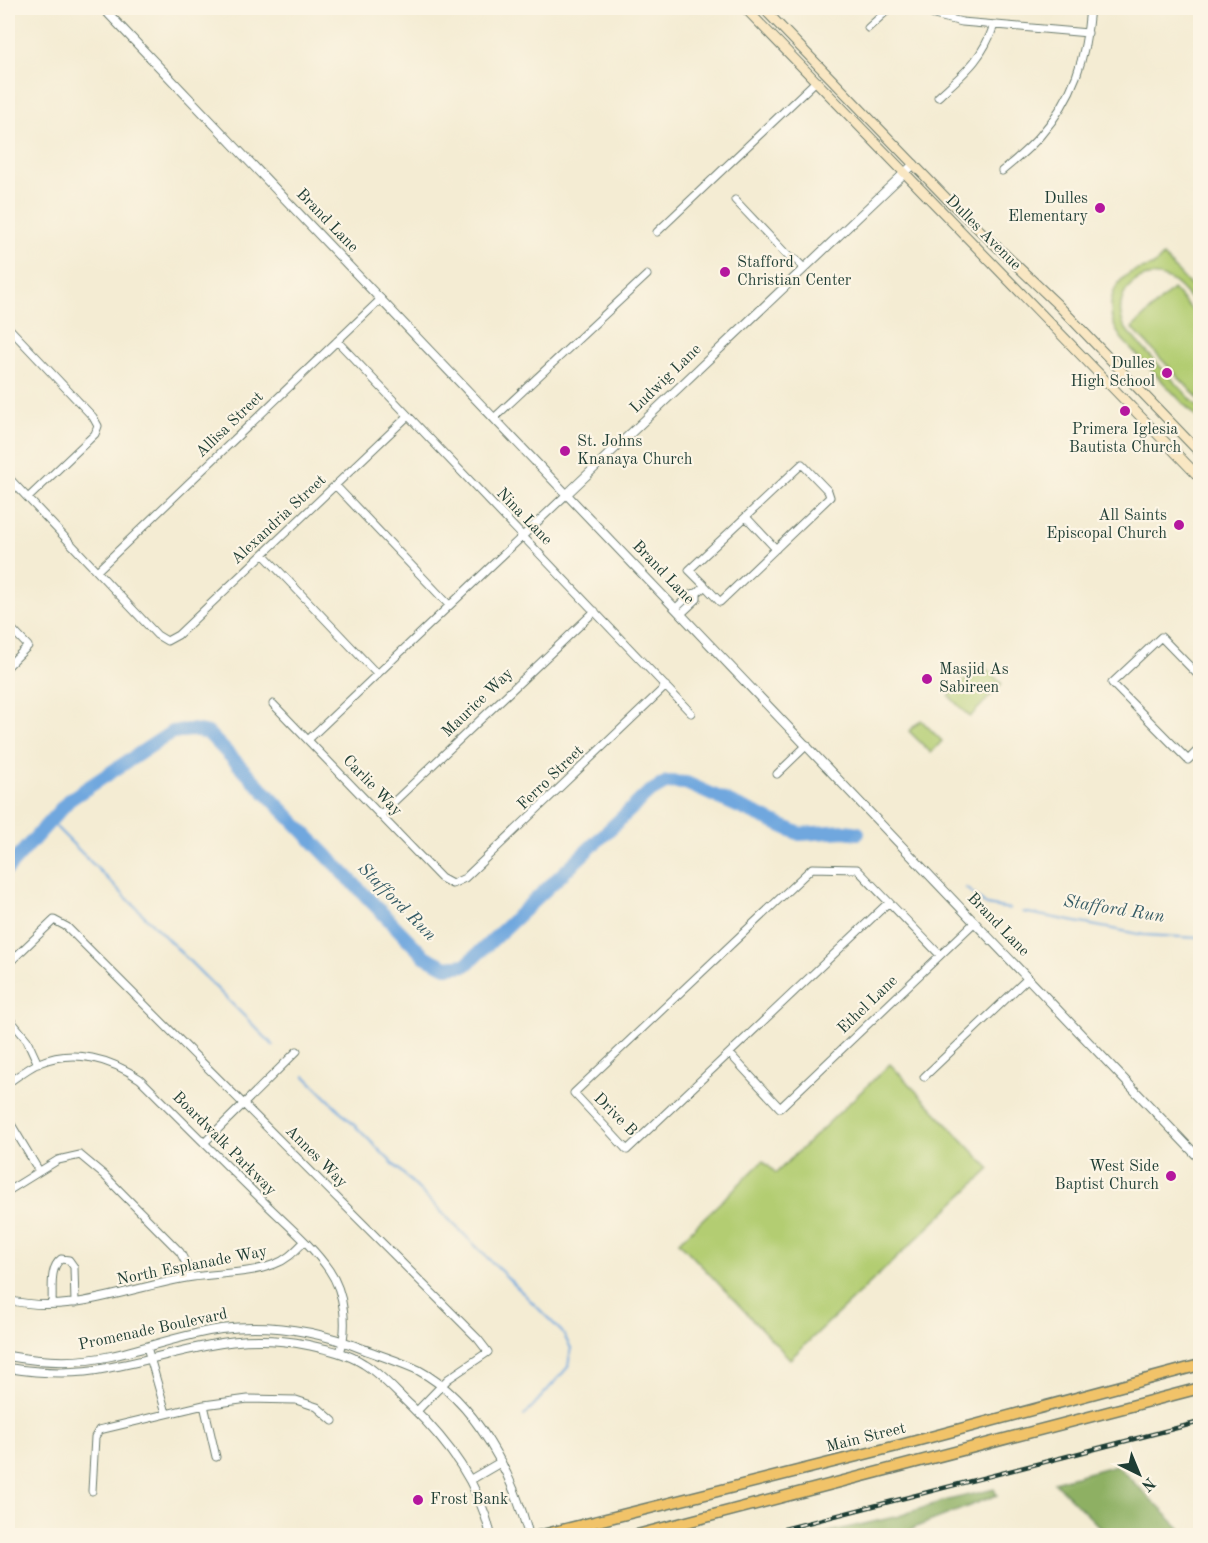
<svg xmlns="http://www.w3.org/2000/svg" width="1208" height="1543" font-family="'Old Standard TT',serif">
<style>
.green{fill:#b3cd72;stroke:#698553;stroke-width:1.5}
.forest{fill:#8eb064;stroke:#56764c;stroke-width:1.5}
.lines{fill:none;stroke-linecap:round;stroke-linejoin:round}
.stream{stroke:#6fa7de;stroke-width:2}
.river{stroke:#6fa7de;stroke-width:14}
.minor-casing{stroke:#6a7a6c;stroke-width:9}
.tertiary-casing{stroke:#6a7a6c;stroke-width:10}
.secondary-casing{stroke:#6a7a6c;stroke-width:11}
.trunk-casing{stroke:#6a7a6c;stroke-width:13}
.minor{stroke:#fff;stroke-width:7}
.tertiary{stroke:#fff;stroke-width:8}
.secondary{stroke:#f9e7c3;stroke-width:9}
.trunk{stroke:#f1c369;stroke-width:10}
.rail-casing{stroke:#1f3d34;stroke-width:4.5}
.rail{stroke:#fcf5e5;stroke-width:2;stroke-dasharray:7;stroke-linecap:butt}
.poi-dot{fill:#b5179e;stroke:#fcf5e5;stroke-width:2}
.labels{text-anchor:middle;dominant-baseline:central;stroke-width:4.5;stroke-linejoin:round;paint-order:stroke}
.poi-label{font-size:16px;fill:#1f3d34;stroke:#fcf5e5;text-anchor:end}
.street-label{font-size:16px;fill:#1f3d34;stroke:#fcf5e5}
.water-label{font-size:18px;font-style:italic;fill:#375d67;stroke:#fcf5e5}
</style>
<rect width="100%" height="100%" fill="#fcf5e5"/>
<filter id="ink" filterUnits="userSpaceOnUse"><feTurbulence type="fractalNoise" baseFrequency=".0167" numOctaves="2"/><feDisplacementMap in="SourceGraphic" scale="12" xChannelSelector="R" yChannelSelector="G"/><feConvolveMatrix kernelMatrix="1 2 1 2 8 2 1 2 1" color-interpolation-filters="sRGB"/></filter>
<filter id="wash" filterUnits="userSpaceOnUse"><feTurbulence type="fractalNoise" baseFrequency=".008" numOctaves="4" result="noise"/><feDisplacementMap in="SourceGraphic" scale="24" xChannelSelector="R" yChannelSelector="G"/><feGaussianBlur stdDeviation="1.35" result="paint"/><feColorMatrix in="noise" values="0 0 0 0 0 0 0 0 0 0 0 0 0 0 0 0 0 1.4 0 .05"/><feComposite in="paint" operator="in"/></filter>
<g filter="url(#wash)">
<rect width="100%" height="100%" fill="#f4ecd3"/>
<path class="green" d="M1163 256 1200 296V310C1190 300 1180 283 1166 278 1131 265 1107 307 1129 333L1200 409V421L1122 339C1106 319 1106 288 1130 273 1137 269 1145 269 1152 266 1156 264 1160 259 1163 256Z
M1173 289 1200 319V400L1132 328Z
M981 664 1002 684 970 717 949 696Z
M921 720 942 741 931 753 909 731Z
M890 1064 990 1169 790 1359 679 1242 763 1161 776 1173Z"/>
<path class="forest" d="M1116 1465 1187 1535H1108L1054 1482Z
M994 1489 997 1495 916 1527 902 1535H816L899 1516 940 1502Z"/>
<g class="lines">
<path class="stream" d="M50 821 274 1046
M966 888 986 905 1010 909
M1023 912 1144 935 1200 938
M305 1076 562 1332 571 1348 568 1367 524 1416"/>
<path class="river" d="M8 868 69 800 172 732 192 730 208 733 424 956 446 967 466 965 648 793 667 782 686 783 800 834 845 831 858 833"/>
</g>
</g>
<g filter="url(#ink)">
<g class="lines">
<defs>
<path id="minor" d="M919 8 934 15 962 22 1088 33
M868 28 890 8
M938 97C964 73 982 60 994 25
M1002 171C1015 160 1029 149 1040 136 1074 97 1086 58 1090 8
M735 200 788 256 796 260 804 268
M657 232 815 82
M8 327 93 417 98 426 95 434 28 498
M337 341 691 713
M494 418 647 275
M8 477 157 635 167 641 178 635 408 416
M336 486 449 605
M746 517 776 549
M263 554 377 674
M97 571 381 299
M697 593 705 586 720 602 830 497 828 491 802 464 689 570 705 586
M676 608 691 594 697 593V599L681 614
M8 625 28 646 8 666
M1200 677 1161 637 1112 683 1188 760 1200 748
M273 704 441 878 452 884 465 878 666 686
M309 739 567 494
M777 774 807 745
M380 815 595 611
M889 902 627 1150 574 1093 812 868 857 869 940 955
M8 964 54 920 67 927 478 1339 488 1352 448 1379 417 1411
M8 1017 27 1040 38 1064
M730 1054 780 1108 975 922
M924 1077 1028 978
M8 1083C18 1076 28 1068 39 1063 74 1048 111 1059 140 1079 181 1120 222 1161 263 1201 285 1223 312 1245 329 1270 345 1293 348 1327 340 1353
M8 1119 39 1171
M204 1143 297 1051
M8 1191 58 1160 80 1155 104 1175 180 1252 189 1269 190 1277
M8 1300C71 1316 131 1286 193 1277 220 1273 249 1274 275 1264 287 1260 295 1251 304 1242
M52 1303C53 1289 49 1268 61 1259L69 1260 74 1267 75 1303
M147 1347 166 1413
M204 1405 216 1457
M92 1491 95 1437 99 1430 204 1405 248 1399 296 1400 317 1407 333 1421"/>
<path id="tertiary" d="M103 8 1200 1159
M567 494 914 164
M8 1356C42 1362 76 1364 111 1356 148 1348 184 1334 221 1329 270 1323 318 1331 363 1349 381 1356 401 1362 418 1370 476 1401 513 1475 529 1536
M8 1368C40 1373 74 1375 107 1368 182 1355 229 1329 308 1345 327 1349 347 1353 364 1364 382 1375 396 1392 411 1406 449 1443 479 1483 491 1536
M470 1480 501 1462"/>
<path id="secondary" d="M745 8 1200 478
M763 8 948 200 1058 305 1200 453"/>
<path id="trunk" d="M538 1536 897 1446 1200 1365
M633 1536 1200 1388"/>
</defs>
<use href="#minor" class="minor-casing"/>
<use href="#tertiary" class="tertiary-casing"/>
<use href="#secondary" class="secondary-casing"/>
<use href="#trunk" class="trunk-casing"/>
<use href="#minor" class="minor"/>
<use href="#tertiary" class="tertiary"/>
<use href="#secondary" class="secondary"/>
<use href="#trunk" class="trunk"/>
<defs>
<path id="rail" d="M757 1536 1200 1422"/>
</defs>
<use href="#rail" class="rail-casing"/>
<use href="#rail" class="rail"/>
</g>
</g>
<g class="poi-dot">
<circle cx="1100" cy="208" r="6"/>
<circle cx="725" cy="272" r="6"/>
<circle cx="1167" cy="373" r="6"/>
<circle cx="1125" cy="411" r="6"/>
<circle cx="565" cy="451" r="6"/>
<circle cx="1179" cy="525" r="6"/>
<circle cx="927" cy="679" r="6"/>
<circle cx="1171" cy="1176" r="6"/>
<circle cx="418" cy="1500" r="6"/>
</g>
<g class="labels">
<g class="poi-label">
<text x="1088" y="199">Dulles<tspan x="1088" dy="18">Elementary</tspan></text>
<text x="737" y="263" text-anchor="start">Stafford<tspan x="737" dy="18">Christian Center</tspan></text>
<text x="1155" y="364">Dulles<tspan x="1155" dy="18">High School</tspan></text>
<text x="1125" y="430" text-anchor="middle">Primera Iglesia<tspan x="1125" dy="18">Bautista Church</tspan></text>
<text x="577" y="442" text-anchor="start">St. Johns<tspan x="577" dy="18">Knanaya Church</tspan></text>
<text x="1167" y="516">All Saints<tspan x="1167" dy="18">Episcopal Church</tspan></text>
<text x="939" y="670" text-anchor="start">Masjid As<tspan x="939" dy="18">Sabireen</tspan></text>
<text x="1159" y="1167">West Side<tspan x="1159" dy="18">Baptist Church</tspan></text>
<text x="430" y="1500" text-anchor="start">Frost Bank</text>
</g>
<g class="street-label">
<text transform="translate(327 221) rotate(46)">Brand Lane</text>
<text transform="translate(983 233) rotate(45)">Dulles Avenue</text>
<text transform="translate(666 379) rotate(-44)">Ludwig Lane</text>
<text transform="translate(230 425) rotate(-44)">Allisa Street</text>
<text transform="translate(524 517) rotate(46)">Nina Lane</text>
<text transform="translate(279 520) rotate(-43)">Alexandria Street</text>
<text transform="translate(663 573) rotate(46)">Brand Lane</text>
<text transform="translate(478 703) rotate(-44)">Maurice Way</text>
<text transform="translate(551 778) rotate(-44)">Ferro Street</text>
<text transform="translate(372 786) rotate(46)">Carlie Way</text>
<text transform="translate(998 925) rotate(46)">Brand Lane</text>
<text transform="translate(868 1005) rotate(-44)">Ethel Lane</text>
<text transform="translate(615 1115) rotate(45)">Drive B</text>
<text transform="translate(224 1144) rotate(45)">Boardwalk Parkway</text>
<text transform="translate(316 1157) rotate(45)">Annes Way</text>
<text transform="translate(192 1266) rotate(-11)">North Esplanade Way</text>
<text transform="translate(153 1330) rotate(-12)">Promenade Boulevard</text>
<text transform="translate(866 1438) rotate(-14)">Main Street</text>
</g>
<g class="water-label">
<text transform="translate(397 902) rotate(45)">Stafford Run</text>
<text transform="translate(1114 909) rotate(9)">Stafford Run</text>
</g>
</g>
<rect width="1208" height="1543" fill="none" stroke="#fcf5e5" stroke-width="30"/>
<g transform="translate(1139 1474) rotate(137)" stroke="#fcf5e5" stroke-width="4.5" paint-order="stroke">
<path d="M0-4.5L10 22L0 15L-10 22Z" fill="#1f3d34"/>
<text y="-9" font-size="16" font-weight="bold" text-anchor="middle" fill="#1f3d34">N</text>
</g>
</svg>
